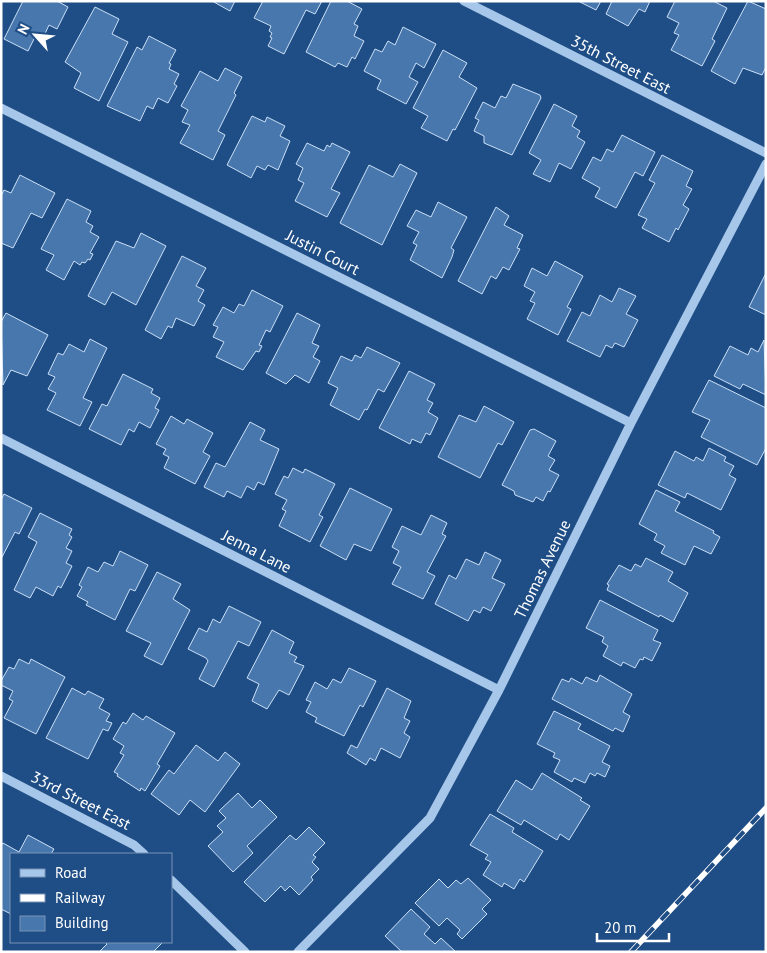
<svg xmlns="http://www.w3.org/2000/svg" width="767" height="953" font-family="'PT Sans',sans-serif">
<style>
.building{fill:#4777ad;stroke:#cbe0f7}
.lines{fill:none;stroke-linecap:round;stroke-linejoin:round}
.minor{stroke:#a7c7ea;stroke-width:9}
.rail-casing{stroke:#fff;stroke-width:5.5}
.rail{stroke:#1f4d85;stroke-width:4;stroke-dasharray:11;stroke-linecap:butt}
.labels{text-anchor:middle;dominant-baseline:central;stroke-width:4.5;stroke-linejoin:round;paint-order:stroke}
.street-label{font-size:16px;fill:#fff;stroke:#1f4d85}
</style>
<rect width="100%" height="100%" fill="#1f4d85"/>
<path class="building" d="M23 1H57L68 7 57 29 49 25 44 36 37 33 28 51 4 39Z
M212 1H235L230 11Z
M263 1H322L315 14 306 10 284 54 268 46 272 38 270 37 272 33 269 31 271 26 254 18Z
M331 1H347L362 9 354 24 358 26 354 36 364 41 355 59 352 57 347 67 338 63 335 67 306 52Z
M578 1H601L596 10Z
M612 1H650L645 12 639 9 628 26 606 14Z
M675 1H713L727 8 712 39 715 41 702 66 671 50 679 35 674 33 679 23 667 17Z
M748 1 766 9V67L762 75 743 68 735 84 711 71Z
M95 7 119 19 112 34 128 42 99 101 74 88 81 73 65 62Z
M403 27 436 44 424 68 416 63 409 77 418 82 406 104 377 89 381 80 364 71 375 49 382 52 388 41 395 45Z
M149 36 176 50 169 63 171 64 169 69 179 74 174 84 177 86 168 103 158 98 153 109 147 106 140 121 107 106 137 47 142 50Z
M443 50 467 63 459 77 477 88 455 130 453 129 447 141 421 128 428 116 413 108Z
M225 68 242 77 234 93 236 95 218 131 225 135 213 160 180 143 190 125 182 122 188 110 181 106 200 71 218 81Z
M513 84 540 95 541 98 512 155 484 143V136L474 131 479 120 475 118 483 102 495 108 501 96 506 98Z
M554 104 577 116 572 126 580 131 577 137 585 142 571 169 559 163 550 182 533 174 541 160 529 153Z
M252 116 265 122 267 117 285 126 280 136 290 141 278 170 268 165 265 170 257 166 251 178 227 165Z
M622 135 655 152 643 176 635 172 616 208 595 197 600 188 582 178 593 157 601 161 607 149 613 152Z
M307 143 324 151 327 145 330 147 332 143 350 152 331 189 340 193 327 217 295 201 304 183 298 180 303 168 296 164Z
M662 155 693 171 686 186 692 189 683 205 689 209 678 230 676 228 669 242 642 228 647 219 638 215 655 183 649 180Z
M400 164 417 173 382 245 340 223 369 165 393 177Z
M20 175 55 193 42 218 31 213 13 248 1 243V196L4 190 11 193Z
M67 199 91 211 86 222 93 226 90 232 99 237 90 253 93 254 90 260 88 259 85 263 82 262 80 265 74 261 64 280 46 270 54 255 41 249Z
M438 202 467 217 451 248 454 250 452 257 442 278 410 260 417 245 413 243 419 232 407 226 416 210 431 217Z
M496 207 509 216 504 225 523 235 517 248 520 249 509 270 503 267 496 279 491 276 482 294 458 281Z
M141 233 166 246 136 305 112 292 105 305 88 296 116 241 134 248Z
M182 256 206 268 196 286 204 290 198 301 205 305 194 326 176 318 172 328 168 326 161 339 145 330Z
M555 261 583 276 567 307 571 309 558 335 527 319 535 303 530 301 535 292 524 286 532 268 547 276Z
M766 273V315L749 307Z
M619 288 636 296 626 314 638 320 624 347 615 343 612 348 606 345 600 357 567 341 582 312 590 316 600 295 612 302Z
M252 290 283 306 270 332 266 330 259 345 262 346 259 352 256 351 243 370 216 357 224 342 213 337 218 327 213 325 223 307 234 313 239 304 244 306Z
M6 313 48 335 27 376 11 370 3 385 1 322Z
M297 313 320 325 312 343 319 346 313 357 320 361 309 383 295 375 286 384 266 373Z
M90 339 107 348 83 398 92 402 80 426 47 410 56 393 48 389 55 377 48 374 58 353 63 355 69 344 84 352Z
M764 340 766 395 743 384 740 389 714 376 730 346 748 355 751 348 758 352Z
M367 347 400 363 384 392 378 389 367 410 365 409 359 420 330 405 338 388 328 383 341 356 352 361 355 355 361 358Z
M409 371 435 384 427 400 433 403 428 412 438 418 430 435 426 433 421 443 412 439 410 444 379 428Z
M123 374 153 389 151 393 160 398 155 408 159 410 150 428 139 422 134 432 129 429 121 445 89 429 102 404 107 406Z
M709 380 766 408V448L757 465 701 437 710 420 692 412Z
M484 406 514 422 502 445 498 443 480 478 438 457 459 415 476 422Z
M171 416 184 424 187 419 213 433 203 452 210 456 195 484 164 468 169 457 163 454 166 449 156 444Z
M250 422 265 430 260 440 279 449 264 485 258 482 254 490 247 486 241 498 227 491 224 497 204 487 216 463 225 467Z
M534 429 556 441 548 456 555 460 549 470 559 475 550 492 548 491 543 501 536 497 533 502 515 495 514 491 502 485 530 430Z
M709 448 726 457 724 461 734 466 729 475 736 479 721 510 687 493 685 498 658 485 675 451 694 461 696 457 703 461Z
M293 468 303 473 305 469 335 484 319 515 323 517 310 542 279 526 286 511 282 509 287 500 275 494 284 476 288 478Z
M350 488 392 509 371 551 354 544 346 560 320 546Z
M656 490 680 502 675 511 714 531 713 533 720 537 711 554 694 546 685 565 661 553 665 546 654 540 657 534 639 524Z
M4 494 32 508 19 534 15 532 1 559V500Z
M40 513 72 529 69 535 72 537 66 548 72 551 66 563 72 566 61 588 58 586 53 596 36 587 30 598 14 590 37 542 28 537Z
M431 515 447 523 442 534 446 536 427 572 435 576 423 599 392 584 401 567 393 563 399 551 392 547 402 526 421 535Z
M120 551 148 565 135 591 130 589 115 620 86 605 88 602 77 596 82 587 79 585 88 567 98 572 104 562 113 566Z
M485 552 501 560 492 578 505 584 491 611 483 607 480 613 474 610 468 621 435 604 449 575 456 579 466 559 479 565Z
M646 558 673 572 668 581 688 593 673 622 660 615 659 617 607 590 609 585 607 584 619 565 631 571 635 564 641 567Z
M157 572 181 584 173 599 190 610 162 665 144 656 151 643 126 631Z
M600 600 658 630 653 640 661 643 652 661 644 657 643 660 640 659 635 668 623 662 621 666 603 656 608 646 602 642 604 637 586 628Z
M229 606 261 622 249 646 238 641 214 687 199 679 208 661 206 658 188 649 199 628 207 632 213 619 220 623Z
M272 630 294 642 289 653 297 657 294 662 304 666 289 695 279 690 267 709 252 701 259 684 247 678Z
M19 659 29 664 31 659 65 677 36 734 4 718 13 701 9 699 13 691 1 685V681L9 667 14 669Z
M349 668 376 681 363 707 360 705 344 736 315 722 317 718 306 712 311 702 306 700 315 682 327 689 333 679 341 683Z
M600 675 632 694 623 712 630 716 623 732 615 728 613 731 552 699 562 679 569 682 571 678 582 684 586 677 597 682Z
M72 688 85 695 88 691 104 699 99 708 110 714 106 721 112 723 108 731 103 729 88 759 46 738Z
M387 688 411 701 404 718 410 721 404 733 410 737 400 758 381 748 375 761 370 758 366 765 347 753 351 745 357 748Z
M554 711 581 724 578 729 610 746 602 762 610 766 605 777 597 773 595 776 590 773 585 783 574 778 572 782 554 772 560 760 553 757 555 753 537 744Z
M133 713 143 720 146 716 175 733 157 764 160 766 145 791 141 788 140 791 117 776 118 774 114 772 124 755 120 753 124 746 113 739 123 722 126 724Z
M196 745 218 761 225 752 240 764 205 812 190 800 179 815 151 794 169 770 174 774Z
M542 773 582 798 580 800 590 806 569 840 560 834 557 840 524 820 521 825 497 811 516 780 532 790Z
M238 793 252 808 260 800 277 817 247 846 253 853 233 872 208 846 223 832 217 826 226 818 219 811Z
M490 814 514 828 512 832 543 851 524 882 520 879 514 889 504 883 502 887 483 875 491 862 485 859 488 855 470 845Z
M309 827 325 843 313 855 316 857 312 862 319 869 311 877 313 880 299 895 290 886 285 891 281 886 265 902 244 882 290 835 296 840Z
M28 835 54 849 51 854H11V914L1 909V846L3 843 19 852Z
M468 878 491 900 482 909 487 914 462 939 457 934 460 930 447 918 439 926 415 903 439 879 448 888 456 880 461 884Z
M411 909 430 927 424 934 435 944 441 938 456 952H400L401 951 385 936Z
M105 942H163L153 952H99L107 944Z"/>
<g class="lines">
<path class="minor" d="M464 1 766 153
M1 108 631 423
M1 438 499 690
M1 776 134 845 144 854
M171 880 245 952
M298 952 430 818 499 690 631 423 766 164"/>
<defs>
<path id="rail" d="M631 952 766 808"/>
</defs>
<use href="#rail" class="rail-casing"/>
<use href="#rail" class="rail"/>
</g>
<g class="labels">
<g class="street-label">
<text transform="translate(621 64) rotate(27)">35th Street East</text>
<text transform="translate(323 252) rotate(27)">Justin Court</text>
<text transform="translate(257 551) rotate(27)">Jenna Lane</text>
<text transform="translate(542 569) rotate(-64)">Thomas Avenue</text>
<text transform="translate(81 800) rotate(27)">33rd Street East</text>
</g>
</g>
<rect width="767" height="953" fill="none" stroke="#ffffff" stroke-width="5"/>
<rect x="10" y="853" width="162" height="90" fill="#1f4d85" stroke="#7994b6"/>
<rect x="20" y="869" width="25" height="8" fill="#a7c7ea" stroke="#7994b6"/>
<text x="55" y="878" font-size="15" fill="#ffffff">Road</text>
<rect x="20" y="894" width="25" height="8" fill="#ffffff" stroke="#7994b6"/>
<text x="55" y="903" font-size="15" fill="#ffffff">Railway</text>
<rect x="20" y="916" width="25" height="15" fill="#4777ad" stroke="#7994b6"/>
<text x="55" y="928" font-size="15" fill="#ffffff">Building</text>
<g transform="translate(35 35) rotate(297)" stroke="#1f4d85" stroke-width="4" paint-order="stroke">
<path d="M0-4L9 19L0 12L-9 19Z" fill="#ffffff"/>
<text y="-8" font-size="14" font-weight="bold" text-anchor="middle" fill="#ffffff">N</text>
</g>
<path d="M597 933v8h72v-8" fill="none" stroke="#ffffff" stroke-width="2.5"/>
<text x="604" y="933" font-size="15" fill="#ffffff" stroke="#1f4d85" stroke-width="4" paint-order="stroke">20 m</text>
</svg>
